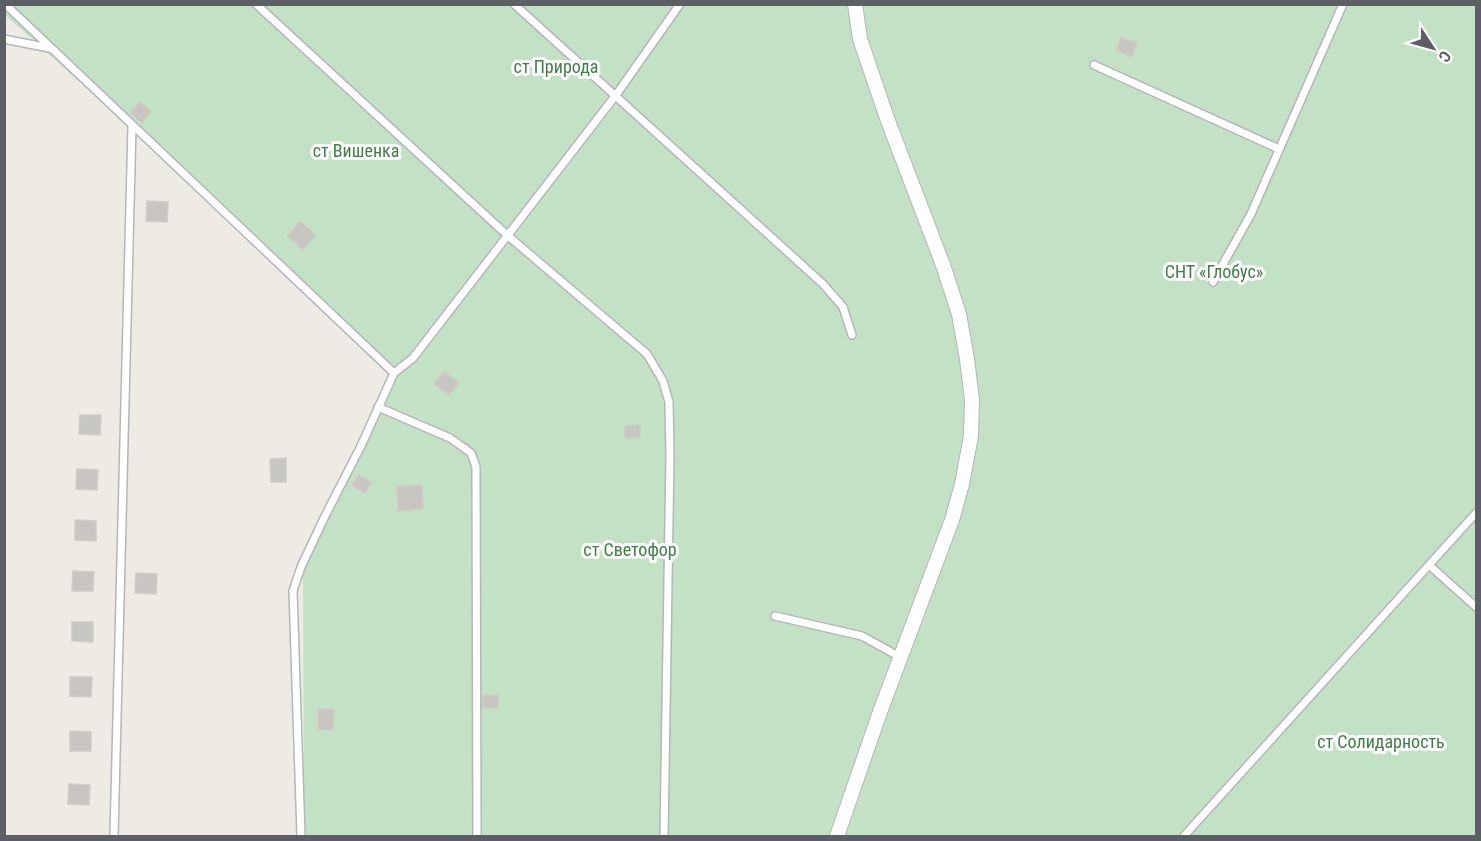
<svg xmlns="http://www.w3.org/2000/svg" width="1481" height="841" font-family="'Roboto Condensed',sans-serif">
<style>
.green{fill:#c3e1c4}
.building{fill:#c8c6c1;stroke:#d0cdc3;stroke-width:1.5}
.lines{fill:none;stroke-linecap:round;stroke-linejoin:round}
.lane-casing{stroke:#b4b6b9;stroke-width:10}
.street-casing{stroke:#b4b6b9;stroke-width:16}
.lane{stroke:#fff;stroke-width:7}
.street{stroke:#fff;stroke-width:14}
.labels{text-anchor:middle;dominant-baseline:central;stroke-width:6;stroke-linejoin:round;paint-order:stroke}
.park-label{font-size:18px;fill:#3f7e44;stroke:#fff}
</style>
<rect width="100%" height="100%" fill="#edebe4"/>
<path class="green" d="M5 4 1476 5V836H304L303 564 394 377 159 153 5 15Z"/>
<path class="building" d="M1121 37 1137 43 1132 57 1116 51Z
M140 102 151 111 142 123 130 113Z
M147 201 168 202 167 222 146 221Z
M300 221 316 235 303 250 287 236Z
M444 371 459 383 449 395 434 384Z
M80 415H101L100 435 79 434Z
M640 425V438H625V426Z
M286 458V482H271L270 459Z
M77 469 98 470 97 490 76 489Z
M358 475 372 482 365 493 352 486Z
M422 485 423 509 398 511 397 486Z
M75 520 96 521V541L75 540Z
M73 571 94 572 93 591H72Z
M136 573 157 574 156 594 135 593Z
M72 622H93V642L72 641Z
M70 677H92L91 697 70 696Z
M483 695H499L498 708H483Z
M318 709H334L333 730H318Z
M70 731 91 732V751H70Z
M69 784 90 785 89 805 68 804Z"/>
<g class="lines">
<defs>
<path id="lane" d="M5 4 394 373
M256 4 507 235 647 354 663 381 669 402 670 455 664 836
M514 4 823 284 843 307 852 335
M4 39 49 48
M1094 65 1279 149
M1213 282 1251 214 1343 4
M378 407 450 438 471 453 476 467 477 836
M1429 565 1476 607
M775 616 862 636 900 657
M114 836 132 126
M301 836 293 591 301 567 326 514 361 446 394 373 413 358 616 95 680 4
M1184 836 1476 513"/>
<path id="street" d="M837 836 880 712 952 520 962 484 971 436 972 400 967 359 959 314 943 265 888 121 860 39 855 4"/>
</defs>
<use href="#lane" class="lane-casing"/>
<use href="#street" class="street-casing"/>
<use href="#lane" class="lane"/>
<use href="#street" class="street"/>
</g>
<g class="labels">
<g class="park-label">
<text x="556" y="66">ст Природа</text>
<text x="356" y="150">ст Вишенка</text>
<text x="1214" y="271">СНТ «Глобус»</text>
<text x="630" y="549">ст Светофор</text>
<text x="1381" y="741">ст Солидарность</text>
</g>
</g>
<rect width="1481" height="841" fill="none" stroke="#5c5f63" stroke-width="12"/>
<g transform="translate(1433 48) rotate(126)" stroke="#ffffff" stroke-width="4.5" paint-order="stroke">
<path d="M0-4.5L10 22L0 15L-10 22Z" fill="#5c5f63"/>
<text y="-9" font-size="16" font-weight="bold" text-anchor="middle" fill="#5c5f63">С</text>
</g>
</svg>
